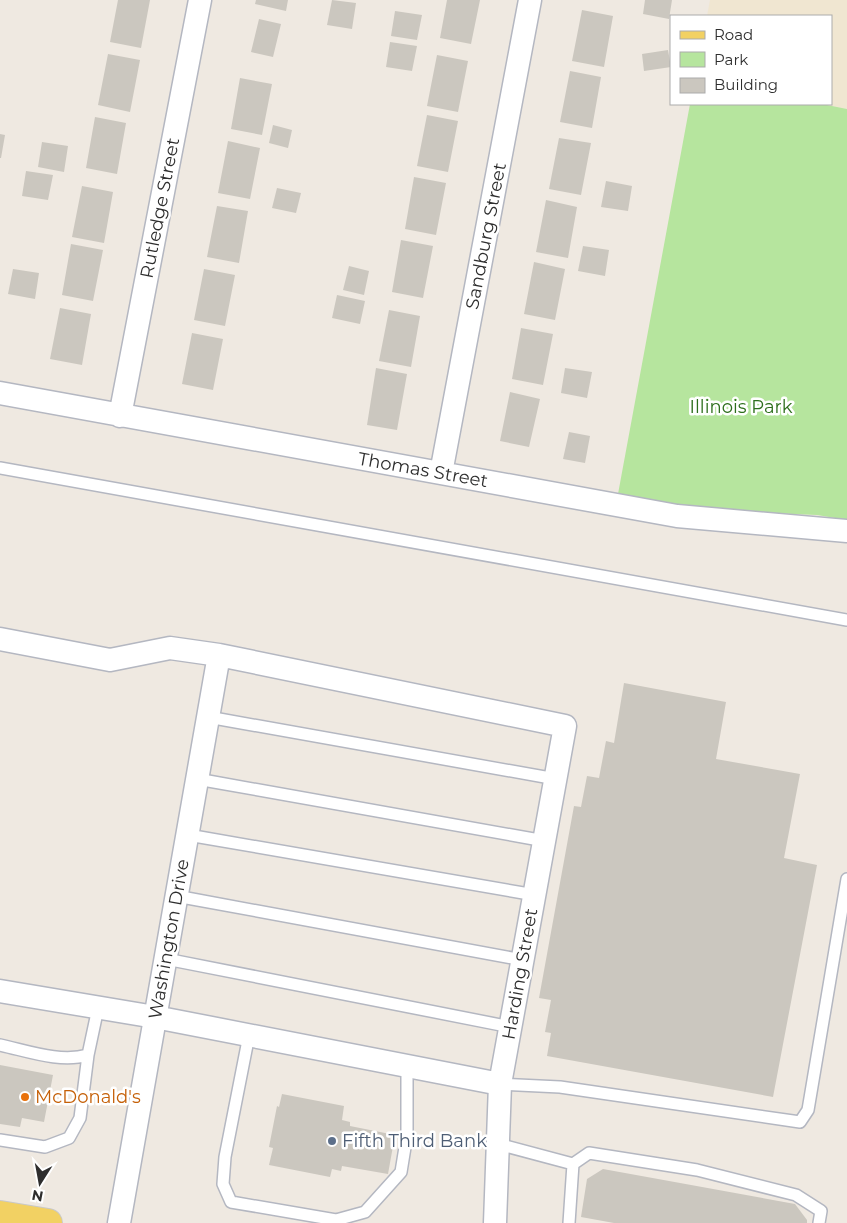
<svg xmlns="http://www.w3.org/2000/svg" width="847" height="1223" font-family="Montserrat,sans-serif">
<style>
.education{fill:#f0e6d1}
.green{fill:#b6e59e}
.building{fill:#cbc7bf}
.lines{fill:none;stroke-linecap:round;stroke-linejoin:round}
.lane-casing{stroke:#b4b7c1;stroke-width:14}
.street-casing{stroke:#b4b7c1;stroke-width:25}
.primary-casing{stroke:#c9c9c9;stroke-width:30}
.lane{stroke:#fff;stroke-width:11}
.street{stroke:#fff;stroke-width:22}
.primary{stroke:#f2d163;stroke-width:28}
.food-dot{fill:#e8710a;stroke:#fff;stroke-width:2}
.service-dot{fill:#5c6f8a;stroke:#fff;stroke-width:2}
.labels{text-anchor:middle;dominant-baseline:central;stroke-width:5;stroke-linejoin:round;paint-order:stroke}
.street-label{font-size:18px;fill:#2e2e2e;stroke:#fff}
.park-label{font-size:18px;fill:#2c6e1b;stroke:#fff}
.food-label{font-size:18px;fill:#c56008;stroke:#fff;text-anchor:start}
.service-label{font-size:18px;fill:#4e5e75;stroke:#fff;text-anchor:start}
</style>
<rect width="100%" height="100%" fill="#efe9e1"/>
<path class="education" d="M710 0H847V109L822 104H831V16H707Z"/>
<path class="green" d="M690 104H822L847 109V520L817 515 714 511 618 494Z"/>
<path class="building" d="M118 0H150L141 48 110 42Z
M256 0H288L286 11 255 4Z
M332 0 356 3 352 29 327 25Z
M447 0H480L471 44 440 38Z
M645 0H672L669 19 643 14Z
M582 10 613 16 604 67 572 61Z
M395 11 422 15 417 40 391 36Z
M259 19 281 24 273 57 251 52Z
M390 42 417 46 412 71 386 67Z
M668 50 671 67 644 71 642 54Z
M108 54 140 60 130 112 98 105Z
M437 55 468 61 458 112 427 106Z
M570 71 601 77 592 128 560 122Z
M240 78 272 84 262 135 231 129Z
M427 115 458 121 448 172 417 166Z
M95 117 126 123 117 174 86 168Z
M273 125 292 130 288 148 269 143Z
M0 134 5 135 1 158H0Z
M559 138 591 143 581 195 549 189Z
M228 141 260 148 250 199 218 193Z
M42 142 68 146 64 172 38 167Z
M26 171 53 175 48 200 22 196Z
M414 177 446 183 436 235 405 229Z
M606 181 632 186 628 211 601 207Z
M82 186 113 192 104 243 72 237Z
M277 188 301 193 296 213 272 208Z
M546 200 577 207 568 258 536 252Z
M217 206 248 211 239 263 207 257Z
M401 240 433 246 423 298 392 292Z
M71 244 103 250 93 301 62 295Z
M583 246 609 250 605 276 578 271Z
M534 262 565 269 555 320 524 314Z
M349 266 369 271 364 295 343 290Z
M13 269 39 273 35 299 8 294Z
M204 269 235 275 225 326 194 320Z
M337 295 365 301 360 324 332 318Z
M60 308 91 314 82 365 50 359Z
M389 310 420 316 411 367 379 361Z
M521 328 553 334 543 385 512 379Z
M192 333 223 339 213 390 182 384Z
M376 368 407 374 397 430 367 425Z
M565 368 592 372 587 398 561 393Z
M510 392 540 399 529 447 500 441Z
M569 432 590 436 585 463 563 459Z
M624 683 726 702 716 759 800 774 784 858 817 865 773 1097 547 1056 551 1033 545 1032 551 1000 539 998 574 806 581 807 587 776 599 778 606 741 614 743Z
M0 1065 53 1075 44 1122 22 1118 20 1127 0 1124Z
M282 1094 344 1106 342 1120 350 1122V1126L395 1135 388 1174 342 1166 341 1171 332 1169 330 1177 269 1165 273 1148 269 1147 277 1106 279 1107Z
M603 1169 795 1204 807 1220V1223H614L581 1217 587 1179Z"/>
<g class="lines">
<defs>
<path id="lane" d="M0 468 847 620
M208 717 556 779
M197 779 545 841
M188 835 535 895
M176 896 523 960
M166 959 511 1027
M249 1035 225 1157 223 1184 231 1202 336 1220 365 1212 401 1172 407 1135V1066
M0 1045C28 1051 60 1063 88 1055
M500 1084 560 1087 800 1122 808 1110 847 879
M0 1140 45 1147 69 1138 80 1118 88 1055 98 1008
M498 1144 573 1164 569 1223
M573 1164 589 1153 697 1170 796 1195 821 1211 819 1223"/>
<path id="street" d="M0 393 677 516 847 531
M120 416 200 0
M441 473 530 0
M0 639 110 660 170 648 219 655 565 726 500 1084 495 1223
M0 991 155 1017 500 1084
M119 1223 219 655"/>
<path id="primary" d="M0 1215 48 1223"/>
</defs>
<use href="#lane" class="lane-casing"/>
<use href="#street" class="street-casing"/>
<use href="#primary" class="primary-casing"/>
<use href="#lane" class="lane"/>
<use href="#street" class="street"/>
<use href="#primary" class="primary"/>
</g>
<circle class="food-dot" cx="25" cy="1097" r="5"/>
<circle class="service-dot" cx="332" cy="1141" r="5"/>
<g class="labels">
<g class="street-label">
<text transform="translate(160 208) rotate(-79)">Rutledge Street</text>
<text transform="translate(486 236) rotate(-79)">Sandburg Street</text>
<text transform="translate(423 470) rotate(10)">Thomas Street</text>
<text transform="translate(169 939) rotate(-80)">Washington Drive</text>
<text transform="translate(520 974) rotate(-80)">Harding Street</text>
</g>
<g class="park-label">
<text x="741" y="407">Illinois Park</text>
</g>
<g class="food-label">
<text x="35" y="1097">McDonald's</text>
</g>
<g class="service-label">
<text x="342" y="1141">Fifth Third Bank</text>
</g>
</g>
<rect x="670" y="15" width="162" height="90" fill="#ffffff" stroke="#ababab"/>
<rect x="680" y="31" width="25" height="8" fill="#f2d163" stroke="#ababab"/>
<text x="714" y="40" font-size="15" fill="#2e2e2e">Road</text>
<rect x="680" y="52" width="25" height="15" fill="#b6e59e" stroke="#ababab"/>
<text x="714" y="65" font-size="15" fill="#2e2e2e">Park</text>
<rect x="680" y="78" width="25" height="15" fill="#cbc7bf" stroke="#ababab"/>
<text x="714" y="90" font-size="15" fill="#2e2e2e">Building</text>
<g transform="translate(40 1183) rotate(191)" stroke="#ffffff" stroke-width="4" paint-order="stroke">
<path d="M0-4L9 19L0 12L-9 19Z" fill="#2e2e2e"/>
<text y="-8" font-size="14" font-weight="bold" text-anchor="middle" fill="#2e2e2e">N</text>
</g>
</svg>
